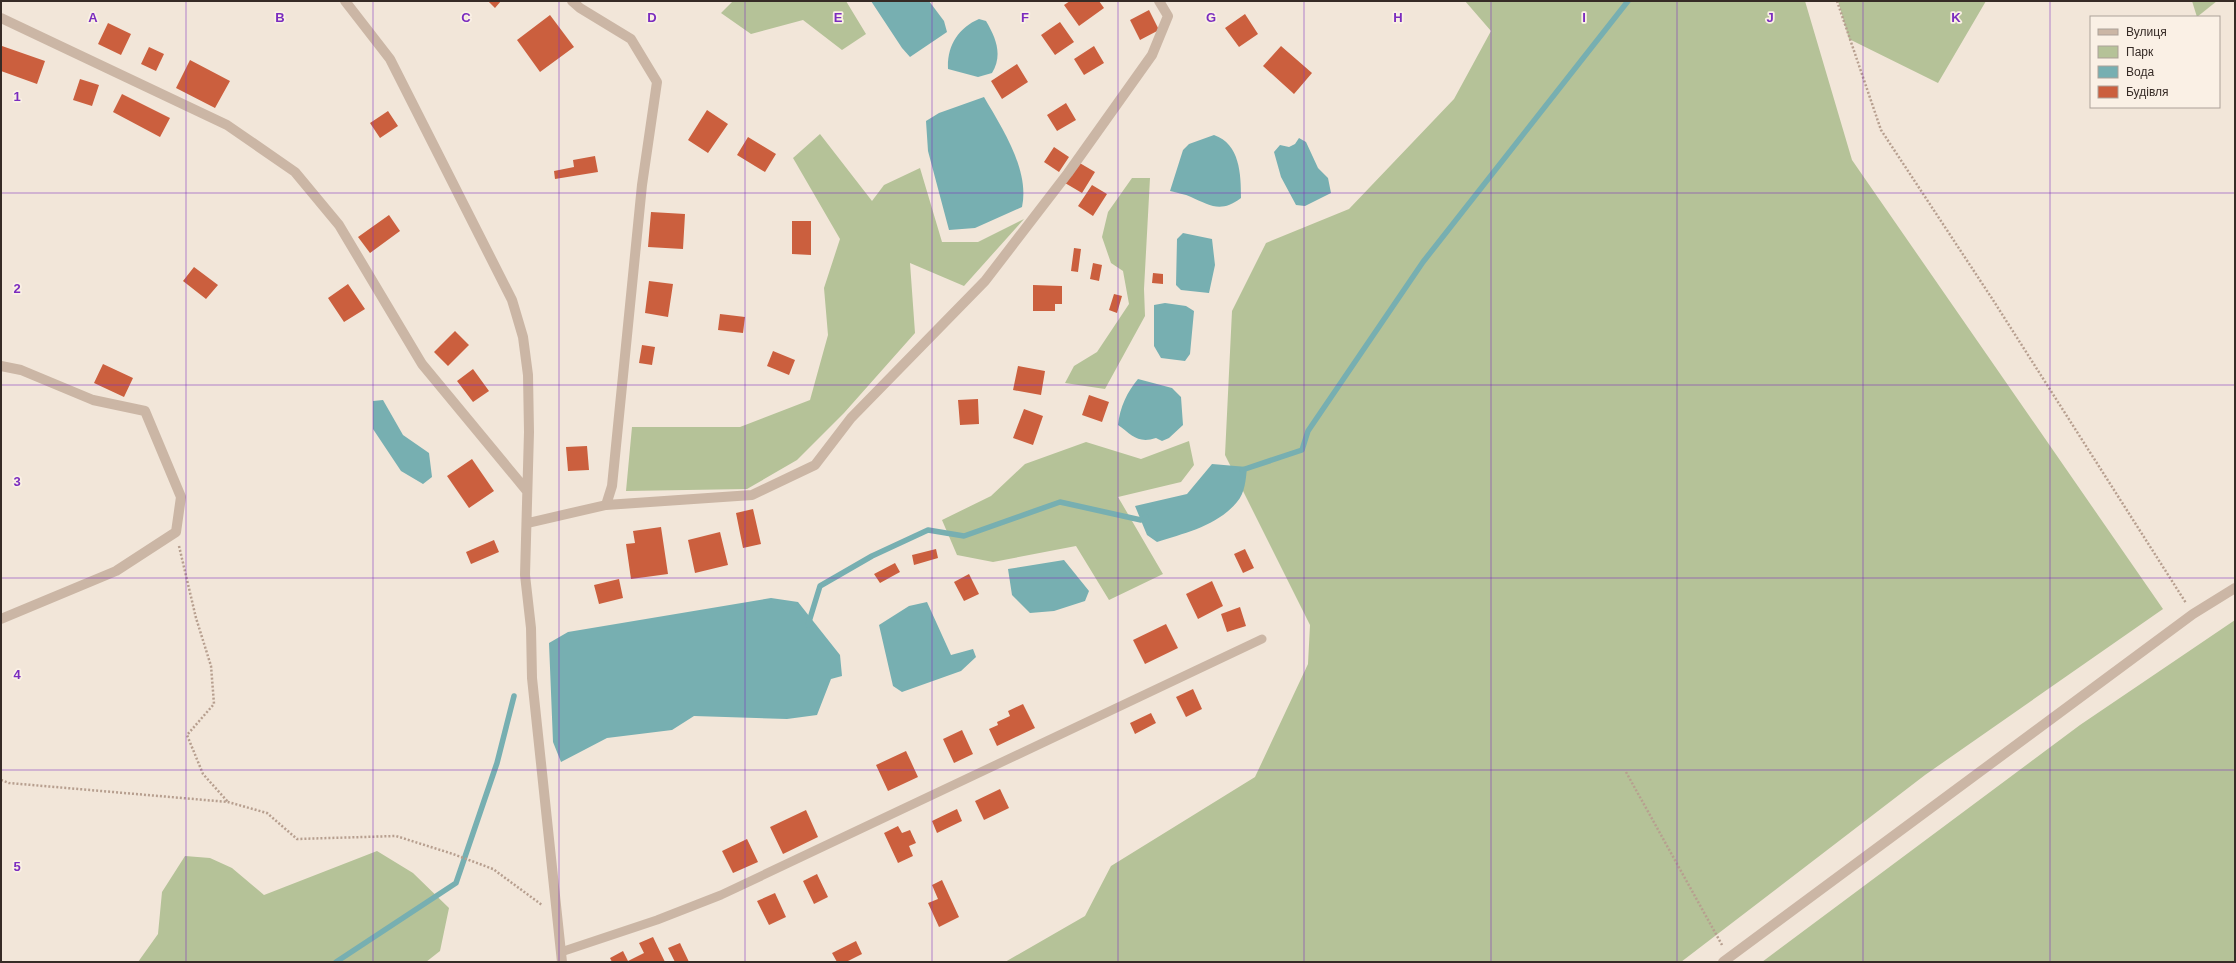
<svg xmlns="http://www.w3.org/2000/svg" width="2236" height="963" font-family="Helvetica,sans-serif">
<style>
.green{fill:#b5c298}
.water{fill:#77afb1}
.lines{fill:none;stroke-linecap:round;stroke-linejoin:round}
.stream{stroke:#77afb1;stroke-width:5.5}
.building{fill:#cb5f3e}
.path{stroke:#b79f8f;stroke-width:2.5;stroke-dasharray:2 2;stroke-linecap:butt}
.service{stroke:#cbb6a5;stroke-width:9}
.minor{stroke:#cbb6a5;stroke-width:10}
.tertiary{stroke:#cbb6a5;stroke-width:10}
.grid{fill:none;stroke:#7b2cbf;stroke-width:1;stroke-opacity:0.55}
.grid-label{font-size:13px;text-anchor:middle;font-weight:bold;fill:#7b2cbf;stroke:#faf0e5;stroke-width:3.5;stroke-linejoin:round;paint-order:stroke}
</style>
<rect width="100%" height="100%" fill="#f2e6d9"/>
<path class="green" d="M733 1H846L866 34 842 50 803 20 751 34 721 13Z
M1465 1H1805L1852 160 2163 609 1925 775 1681 962H1005L1085 916 1111 866 1255 777 1308 664 1310 625 1225 455 1232 311 1266 243 1349 209 1454 99 1491 31Z
M1838 1H1986L1938 83 1849 39Z
M2192 1H2217L2197 17Z
M820 134 872 201 884 185 920 168 942 242H978L1024 219 964 286 910 263 915 333 844 413 797 460 747 489 626 491 632 427H740L810 400 828 335 824 288 840 239 793 158Z
M1132 178H1150L1144 289 1145 316 1105 389 1065 383 1074 366 1097 352 1129 304 1123 271 1111 263 1102 237 1108 212Z
M1189 441 1194 465 1181 482 1118 497 1163 574 1109 600 1076 546 993 562 957 555 942 520 991 496 1025 464 1086 442 1141 459Z
M2235 620V962H1762L2080 725Z
M377 851 413 873 449 908 440 951 426 962H138L158 934 162 892 185 856 210 858 232 868 264 895Z"/>
<path class="water" d="M871 1H929L944 21 947 32 910 57 902 48Z
M979 19 986 21C996 38 1003 55 992 73L978 77 948 69C947 46 958 28 979 19Z
M984 97C1002 128 1030 170 1022 207L975 228 949 230 928 151 926 121 939 113Z
M1214 135C1240 144 1241 174 1241 198 1221 213 1211 206 1191 197 1185 194 1177 193 1170 191L1183 150 1189 144Z
M1299 138 1306 142 1318 168 1328 178 1331 193 1305 206 1296 205 1281 177 1274 152 1280 145 1289 147 1295 144Z
M1183 233 1212 239 1215 265 1209 293 1181 290 1176 285 1177 239Z
M1165 303 1186 306 1194 311 1190 354 1185 361 1161 358 1154 346V305Z
M1138 379 1172 388 1181 397 1183 425 1169 438 1162 441 1156 438C1138 444 1132 435 1118 425 1120 407 1127 392 1138 379Z
M383 400 403 435 429 453 432 477 423 484 401 471 373 429V401Z
M1212 464 1247 467C1246 479 1245 493 1237 502 1217 526 1185 533 1157 542L1147 535 1135 506 1187 494Z
M1064 560 1089 591 1085 601 1054 611 1030 613 1012 595 1008 569Z
M771 598 798 602 840 655 842 676 831 679 817 715 787 719 694 716 672 730 607 738 561 762 553 742 549 643 568 632Z
M927 602 951 655 973 649 976 657 961 671 902 692 893 686 879 625 909 606Z"/>
<g class="lines">
<path class="stream" d="M1242 470 1302 450 1308 431 1423 262 1628 1
M808 625 820 586 872 556 928 530 964 536 1060 502 1141 520 1146 517
M336 962 456 883 497 763 514 696"/>
</g>
<path class="building" d="M488 1H501L495 8Z
M1070 1H1099L1104 8 1079 26 1064 5Z
M1149 10 1159 30 1140 40 1130 20Z
M1245 14 1258 34 1239 47 1225 28Z
M550 15 574 47 540 72 517 40Z
M1060 22 1074 42 1055 55 1041 35Z
M108 23 131 34 121 55 98 44Z
M2 46 45 61 37 84 1 71Z
M1094 46 1104 63 1084 75 1074 59Z
M1281 46 1312 73 1294 94 1263 66Z
M149 47 164 54 156 71 141 64Z
M190 60 230 81 215 108 176 88Z
M1017 64 1028 82 1002 99 991 81Z
M80 79 99 85 92 106 73 100Z
M122 94 170 118 160 137 113 112Z
M1066 103 1076 120 1057 131 1047 115Z
M707 110 728 124 708 153 688 140Z
M388 111 398 126 380 138 370 123Z
M748 137 776 154 765 172 737 155Z
M1054 147 1069 157 1059 172 1044 162Z
M595 156 598 172 555 179 554 171 574 167 573 160Z
M1078 162 1095 172 1082 193 1065 183Z
M1092 185 1107 194 1093 216 1078 206Z
M651 212 685 214 683 249 648 247Z
M389 215 400 231 370 253 358 237Z
M792 221H811V255L792 254Z
M1074 248 1081 249 1078 272 1071 271Z
M1093 263 1102 265 1099 281 1090 279Z
M194 267 218 285 206 299 183 281Z
M1153 273 1163 274V284L1152 283Z
M649 281 673 284 668 317 645 313Z
M348 284 365 309 344 322 328 298Z
M1033 285 1062 286V304H1055V311H1033Z
M1114 294 1122 296 1117 313 1109 310Z
M720 314 745 317 743 333 718 330Z
M455 331 469 345 448 366 434 352Z
M642 345 655 347 652 365 639 363Z
M773 351 795 360 789 375 767 366Z
M103 364 133 378 124 397 94 383Z
M1018 366 1045 371 1041 395 1013 390Z
M473 369 489 391 473 402 457 381Z
M1089 395 1109 402 1102 422 1082 415Z
M978 399 979 424 960 425 958 400Z
M1024 409 1043 416 1033 445 1013 438Z
M587 446 589 470 568 471 566 447Z
M472 459 494 491 469 508 447 476Z
M753 509 761 544 743 548 736 513Z
M661 527 668 574 631 579 626 544 635 543 633 531Z
M720 532 728 565 695 573 688 540Z
M494 540 499 552 471 564 466 552Z
M936 549 938 558 914 565 912 555Z
M1245 549 1254 568 1243 573 1234 554Z
M895 563 900 572 880 583 874 574Z
M969 574 979 594 964 601 954 582Z
M619 579 623 598 599 604 594 585Z
M1212 581 1223 606 1198 619 1186 594Z
M1240 607 1246 626 1227 632 1221 614Z
M1166 624 1178 648 1145 664 1133 640Z
M1193 689 1202 709 1186 717 1176 697Z
M1023 704 1035 728 997 746 989 729 998 725 997 722 1010 716 1008 711Z
M1151 713 1156 723 1135 734 1130 723Z
M962 730 973 754 954 763 943 739Z
M906 751 918 777 888 791 876 765Z
M1000 789 1009 808 984 820 975 801Z
M957 809 962 821 937 833 932 821Z
M806 810 818 837 783 854 770 827Z
M898 826 902 833 910 830 916 843 909 846 913 856 898 863 884 833Z
M747 839 758 862 733 873 722 851Z
M817 874 828 897 814 904 803 881Z
M942 880 959 917 939 927 928 903 938 899 932 885Z
M775 893 786 917 769 925 757 901Z
M653 937 665 962H612L610 958 623 951 628 961 644 953 639 943Z
M856 941 862 954 846 962H837L832 953Z
M680 943 689 962H675L668 948Z"/>
<g class="lines">
<path class="path" d="M1837 1 1881 130 1993 300 2186 603
M179 546 196 618 211 666 214 704 187 735 203 774 228 802
M1626 772 1722 945
M1 780 9 783 228 802 267 813 297 839 396 836 453 854 493 869 542 905"/>
<path class="service" d="M561 952 657 920 721 895 1262 639"/>
<path class="minor" d="M345 1 390 59 512 300 523 337 528 375 529 432 525 575 531 628 532 678 562 962
M572 1 580 8 631 39 657 82 642 185 612 486 606 505
M1 18 227 125 295 172 339 225 422 364 527 491
M1 366 21 370 93 400 145 411 181 497 176 532 116 571 1 619
M528 523 606 505 752 495 815 465 851 418 985 281 1068 173 1152 55 1168 16 1159 1"/>
<path class="tertiary" d="M1723 962 2193 614 2235 588"/>
</g>
<path class="grid" d="M186 1V962M373 1V962M559 1V962M745 1V962M932 1V962M1118 1V962M1304 1V962M1491 1V962M1677 1V962M1863 1V962M2050 1V962M1 193H2235M1 385H2235M1 578H2235M1 770H2235"/>
<g class="grid-label">
<text x="93" y="22">A</text>
<text x="280" y="22">B</text>
<text x="466" y="22">C</text>
<text x="652" y="22">D</text>
<text x="838" y="22">E</text>
<text x="1025" y="22">F</text>
<text x="1211" y="22">G</text>
<text x="1398" y="22">H</text>
<text x="1584" y="22">I</text>
<text x="1770" y="22">J</text>
<text x="1956" y="22">K</text>
<text x="17" y="101">1</text>
<text x="17" y="293">2</text>
<text x="17" y="486">3</text>
<text x="17" y="679">4</text>
<text x="17" y="871">5</text>
</g>
<rect width="2236" height="963" fill="none" stroke="#362b26" stroke-width="4"/>
<rect x="2090" y="16" width="130" height="92" fill="#faf0e5" stroke="#aca199"/>
<rect x="2098" y="29" width="20" height="6" fill="#cbb6a5" stroke="#aca199"/>
<text x="2126" y="36" font-size="12" fill="#362b26">Вулиця</text>
<rect x="2098" y="46" width="20" height="12" fill="#b5c298" stroke="#aca199"/>
<text x="2126" y="56" font-size="12" fill="#362b26">Парк</text>
<rect x="2098" y="66" width="20" height="12" fill="#77afb1" stroke="#aca199"/>
<text x="2126" y="76" font-size="12" fill="#362b26">Вода</text>
<rect x="2098" y="86" width="20" height="12" fill="#cb5f3e" stroke="#aca199"/>
<text x="2126" y="96" font-size="12" fill="#362b26">Будівля</text>
</svg>
